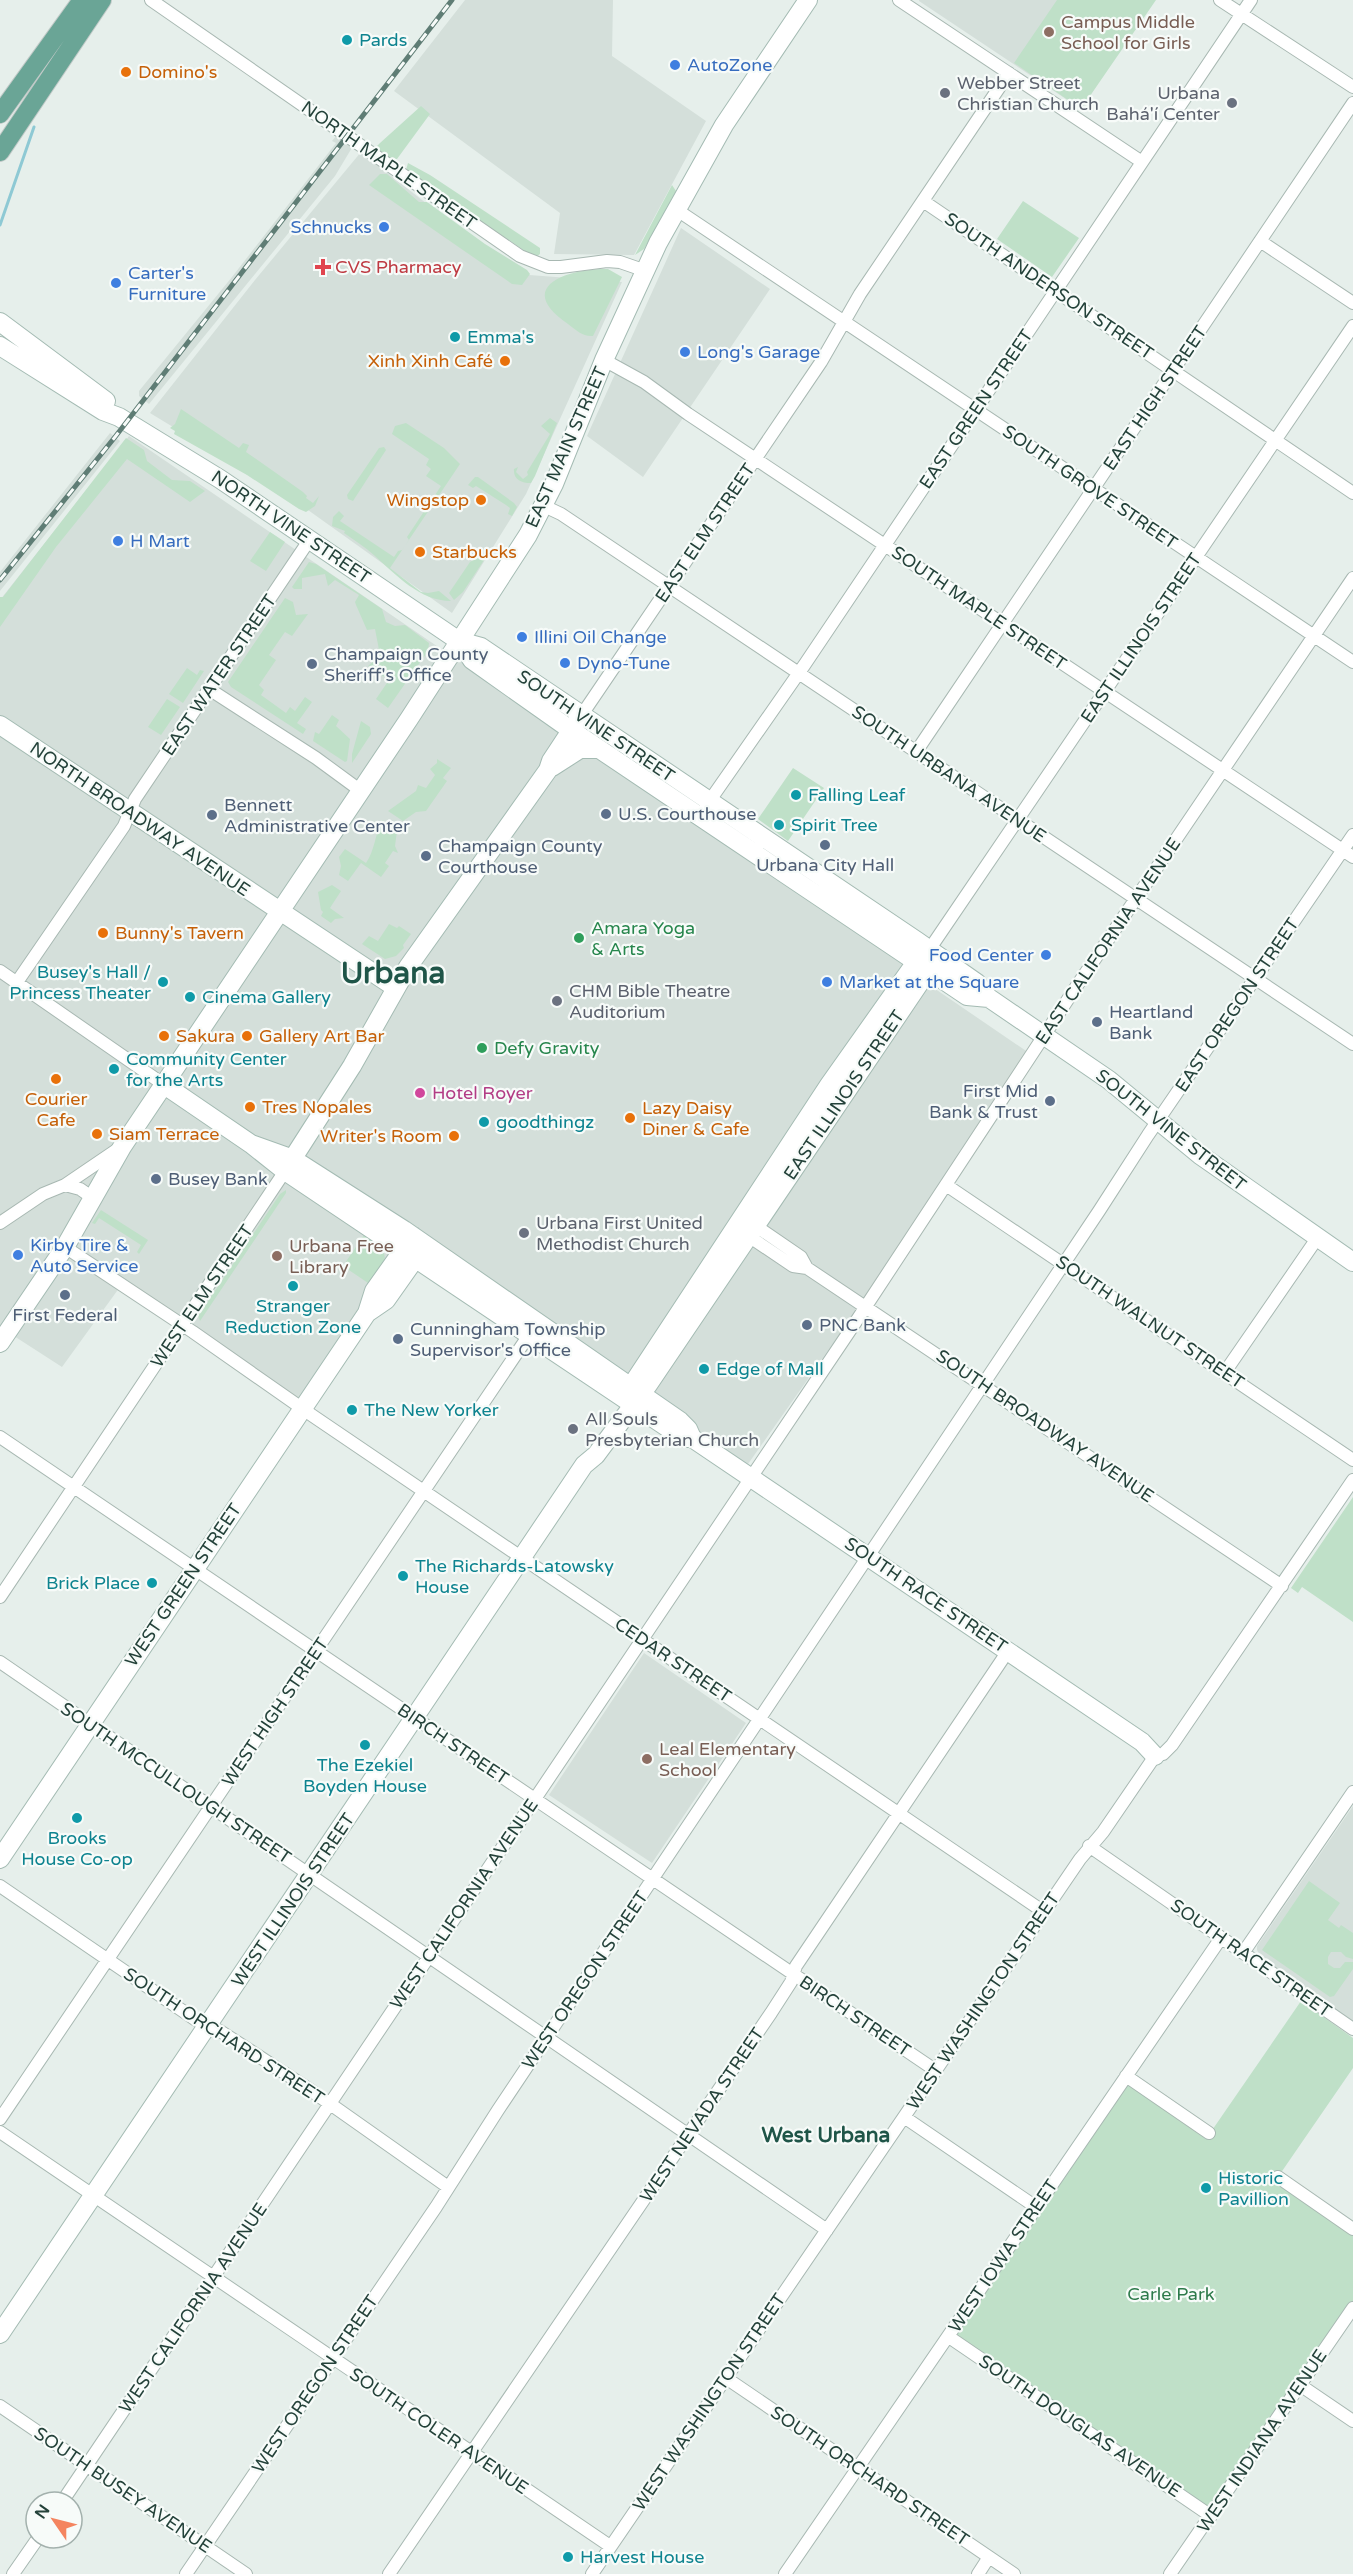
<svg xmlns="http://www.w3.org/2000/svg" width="1353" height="2574" font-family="'Varela Round',sans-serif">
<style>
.built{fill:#d4dfda}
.green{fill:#bfe0c8}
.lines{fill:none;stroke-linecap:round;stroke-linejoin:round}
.stream{stroke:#8ec9d4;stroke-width:3}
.street-casing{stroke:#a8b8b2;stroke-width:14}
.secondary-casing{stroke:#a4bbb3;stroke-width:20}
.primary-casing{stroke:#c2cac8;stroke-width:20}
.street{stroke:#fff;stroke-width:12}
.secondary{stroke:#fff;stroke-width:18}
.primary{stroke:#6aa596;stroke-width:18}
.rail-casing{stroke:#5f7d75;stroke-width:5}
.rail{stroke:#f7fbf9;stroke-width:3;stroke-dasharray:9;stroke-linecap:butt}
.education-dot{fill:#8d6e63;stroke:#f7fbf9;stroke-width:2}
.culture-dot{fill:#0f9aa8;stroke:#f7fbf9;stroke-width:2}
.shop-dot{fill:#3f7fe0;stroke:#f7fbf9;stroke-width:2}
.food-dot{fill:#e8710a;stroke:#f7fbf9;stroke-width:2}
.worship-dot{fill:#6b7280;stroke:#f7fbf9;stroke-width:2}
.health-dot{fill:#e0444e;stroke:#f7fbf9;stroke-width:2}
.service-dot{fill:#5c6f8a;stroke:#f7fbf9;stroke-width:2}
.leisure-dot{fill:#2e9e5b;stroke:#f7fbf9;stroke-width:2}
.hotel-dot{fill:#d1479c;stroke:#f7fbf9;stroke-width:2}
.labels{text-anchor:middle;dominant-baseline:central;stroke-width:4.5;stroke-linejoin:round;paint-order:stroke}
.education-label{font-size:18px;fill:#785e54;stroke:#f7fbf9;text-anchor:start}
.culture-label{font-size:18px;fill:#0d838f;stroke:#f7fbf9;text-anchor:start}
.shop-label{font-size:18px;fill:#366cbe;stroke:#f7fbf9;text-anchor:start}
.food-label{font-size:18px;fill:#c56008;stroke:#f7fbf9;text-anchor:start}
.worship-label{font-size:18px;fill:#5b616d;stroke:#f7fbf9;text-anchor:start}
.street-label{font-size:18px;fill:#24423a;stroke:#f7fbf9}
.health-label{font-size:18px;fill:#be3a42;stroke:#f7fbf9;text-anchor:start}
.service-label{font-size:18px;fill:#4e5e75;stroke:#f7fbf9;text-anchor:start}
.leisure-label{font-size:18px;fill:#27864d;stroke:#f7fbf9;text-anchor:start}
.hotel-label{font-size:18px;fill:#b23c85;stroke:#f7fbf9;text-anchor:start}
.park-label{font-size:18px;fill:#2d7a4b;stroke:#f7fbf9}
.quarter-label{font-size:21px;font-weight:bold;fill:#1f5548;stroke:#f7fbf9}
.town-label{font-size:30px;font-weight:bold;fill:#1f5548;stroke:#f7fbf9}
</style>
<rect width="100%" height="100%" fill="#e6efeb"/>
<path class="built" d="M465 0H613L612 56 706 121 634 255 554 254 560 213 394 91Z
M1153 0 1081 109 919 1V0Z
M337 135 353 146 335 176 149 404 139 396V391L232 277 336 143 332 141Z
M361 152 516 274 622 282 526 494 452 613 301 505 150 413 255 280Z
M681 228 770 289 643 477 587 436Z
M110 433 120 441 0 591V572Z
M129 436 904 965 903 967 1035 1057 748 1464 739 1461 568 1337 422 1252 302 1408 123 1285 117 1291 62 1367 0 1327V600Z
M644 1653 746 1723 652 1863 549 1795Z
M1353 1806V2022L1262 1959 1257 1950V1946Z"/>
<path class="green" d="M1057 0H1156L1081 109 1014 63Z
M421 106 430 114 397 159C388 162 381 153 377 146L380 143Z
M408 163 430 175 540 248V254L535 258 406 170Z
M380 174H387L419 202H427L485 244 527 270 530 274 522 285 512 284 369 185Z
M672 185 676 191 644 249 635 255Z
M1023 201 1079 238 1052 277 997 239Z
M608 269 622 277 593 336C583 337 576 330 568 324 512 286 570 268 608 269Z
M181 409 239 448 243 443 249 445 246 452 303 492 307 496 306 498 313 503 319 496 315 506 306 512 299 509 247 475 174 434 175 431 170 428 175 424Z
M550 418 557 423 535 476 531 483C521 483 513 479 514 469L518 467 516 472 523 479 528 475 527 472 550 434 541 426Z
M406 423 444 448 460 464 390 568 421 592 428 593 439 591 451 601C420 601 396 575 375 556 365 547 354 540 344 533L345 531 332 526 333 517 339 511 344 516 340 521 394 557 398 551 402 550 409 540 407 537 441 486 426 476 431 469 426 465 429 459 392 434 395 426Z
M126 438 144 450 147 461 172 480 190 481 205 491 190 502 127 459 56 547 0 627V597H3Z
M384 447 386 450 353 501 348 499 347 495 379 448Z
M475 477H478L514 503 517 507 512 516 508 514 510 508 506 505 476 486 473 488 468 485Z
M270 532 285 542 266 571 250 561Z
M486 552 488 554 463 592 454 600 449 593 470 562Z
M309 562 316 564 382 609 386 622 395 626 405 625 429 643 428 651 388 708 376 699 389 680 368 666 380 655 375 629 367 630 356 605 355 602 359 595 335 580 328 586 325 574 302 578V589H294L292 587Z
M285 598 293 602 296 615 308 614 292 636 285 632 269 655 276 660 259 685 264 690 261 695 286 713 290 707 295 711 305 697 312 702 297 723 306 729 303 734 231 687 228 682Z
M187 668 197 675 200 670 204 671 183 703 169 694Z
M167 699 180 707 161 735 148 727Z
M332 715 339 720 336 726 350 739 347 761 345 762 313 741 315 732 319 734Z
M361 721 370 727 371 734 352 763V754Z
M437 759 451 768 443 778 447 781 426 811 416 812 403 821 388 811 416 791 418 785 426 788 435 775 430 769 437 763Z
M793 768 824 788 788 841 758 819Z
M382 820 397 831 395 846 398 853 393 851 385 863 389 866 381 877 361 863 348 881 339 875 341 866 339 857 345 849 366 863C375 850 375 834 382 820Z
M332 885 341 891 330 908 344 918 335 919 331 923 321 916 323 912 321 910 318 892Z
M389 924 397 928 399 926 411 934 403 945 404 948 396 956 385 959 362 944 369 936 378 941Z
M286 1190V1193L200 1321 198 1316 280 1194Z
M101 1210 148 1240 139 1254 137 1252 141 1245 99 1218 95 1224 92 1223Z
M364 1235C393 1254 388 1258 371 1285L343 1266Z
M1353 1497V1622L1302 1587 1298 1593 1291 1588Z
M1309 1881 1340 1903 1328 1920 1339 1928 1341 1925 1353 1933V1959L1346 1957 1341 1952H1331L1328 1957V1964L1334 1968H1340L1345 1962H1353V1969L1334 1996 1330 1997 1262 1950Z
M1301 2001 1353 2038V2068L1278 2177 1353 2228V2308L1211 2516 949 2337 1127 2083 1206 2139Z"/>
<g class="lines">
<path class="stream" d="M0 225 34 127"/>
<defs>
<path id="street" d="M151 0 520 256 548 267H561L607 261 620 262 646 271
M899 0 1142 162
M1220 0 1353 87
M923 201 1353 493
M677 210 1353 662
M1260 241 1353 303
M604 360 644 382 688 414 1353 857
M544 506 561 514 1353 1044
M209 689 316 758 361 791
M581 716 821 362 860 294 1009 73
M916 752 1353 103
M706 806 805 664 1251 0
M929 950 1353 326
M0 971 163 1084
M17 982 124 826 135 799 310 539
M65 1185 80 1189 93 1198
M946 1185 1353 1460
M750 1222 801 1257 807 1268
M0 1223 43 1194 65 1185 118 1149
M744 1233 793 1266 807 1268 1282 1586
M65 1247 193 1332 313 1416 1044 1912
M1225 1372 1318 1237
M0 1437 935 2070
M0 1597 285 1171
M0 1662 827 2230
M1089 1846 1353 2029
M0 1886 196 2020 220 2031 309 2089 448 2187
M1243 1953 1353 1792
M1126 2076 1209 2133
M904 2117 1036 2207
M0 2119 529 1335
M0 2132 610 2546
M1278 2177 1353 2229
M949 2337 1211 2516
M726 2378 1014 2574
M1300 2385 1353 2421
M0 2406 246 2574
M62 2502 853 1326 1076 987 1353 578
M13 2574 38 2538
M186 2574 436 2207 498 2110 1099 1211 1148 1135 1353 835
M389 2574 771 2013 791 1982 796 1966 1008 1651
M592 2574 1080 1859 1103 1832 1155 1756 1163 1754 1172 1745 1353 1480
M785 2574 1221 1938
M978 2574 989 2557
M1170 2574 1353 2308"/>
<path id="secondary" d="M0 322 106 401
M0 346 103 411 119 417 220 479 459 641 481 647 917 941 977 983 989 998 1109 1080 1200 1155 1353 1262
M459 641 472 660 571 730 967 996 989 998
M0 725 396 988
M552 767 580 749H599
M163 1084 251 1144 285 1171 683 1438H692
M251 1144 293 1159 404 1230 680 1421 688 1429 692 1438 1142 1742 1155 1756
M286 1169 352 1066 408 967 548 770 551 761 578 720
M367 1313 386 1300 422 1249
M0 1343 65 1247 122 1147 409 719 528 535 554 484 604 360 658 243 724 125 808 0
M626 1394 829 1085 916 962 923 956
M0 1859 367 1313 374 1291 413 1236
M0 2334 584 1465 596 1455 648 1385 921 981 927 970 929 950"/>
<path id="primary" d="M0 114 82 0
M0 152 102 0"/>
</defs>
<use href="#street" class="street-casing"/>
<use href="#secondary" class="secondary-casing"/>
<use href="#primary" class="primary-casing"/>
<use href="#street" class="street"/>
<use href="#secondary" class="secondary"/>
<use href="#primary" class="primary"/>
<defs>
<path id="rail" d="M0 580 115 437 452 0"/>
</defs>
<use href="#rail" class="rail-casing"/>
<use href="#rail" class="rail"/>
</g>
<g class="education-dot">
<circle cx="1049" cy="32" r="6"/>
<circle cx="277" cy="1256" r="6"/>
<circle cx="647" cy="1759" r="6"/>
</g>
<g class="culture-dot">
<circle cx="347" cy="40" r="6"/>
<circle cx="455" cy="337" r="6"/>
<circle cx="796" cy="795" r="6"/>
<circle cx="779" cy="825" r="6"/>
<circle cx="163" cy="982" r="6"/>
<circle cx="190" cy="997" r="6"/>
<circle cx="114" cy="1069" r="6"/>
<circle cx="484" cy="1122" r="6"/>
<circle cx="293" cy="1286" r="6"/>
<circle cx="704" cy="1369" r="6"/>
<circle cx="352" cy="1410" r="6"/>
<circle cx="403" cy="1576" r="6"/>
<circle cx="152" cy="1583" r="6"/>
<circle cx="365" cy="1745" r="6"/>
<circle cx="77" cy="1818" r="6"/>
<circle cx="1206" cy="2188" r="6"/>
<circle cx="568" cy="2557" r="6"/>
</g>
<g class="shop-dot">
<circle cx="675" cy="65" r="6"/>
<circle cx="384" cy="227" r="6"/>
<circle cx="116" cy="283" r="6"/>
<circle cx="685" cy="352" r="6"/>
<circle cx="118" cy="541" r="6"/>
<circle cx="522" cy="637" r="6"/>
<circle cx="565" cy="663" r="6"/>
<circle cx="1046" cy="955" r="6"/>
<circle cx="827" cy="982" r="6"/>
<circle cx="18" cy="1255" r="6"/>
</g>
<g class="food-dot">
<circle cx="126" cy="72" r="6"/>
<circle cx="505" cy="361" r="6"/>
<circle cx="481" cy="500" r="6"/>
<circle cx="420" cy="552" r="6"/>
<circle cx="103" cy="933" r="6"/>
<circle cx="164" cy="1036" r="6"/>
<circle cx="247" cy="1036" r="6"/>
<circle cx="56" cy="1079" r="6"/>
<circle cx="250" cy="1107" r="6"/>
<circle cx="630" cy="1118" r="6"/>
<circle cx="97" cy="1134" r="6"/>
<circle cx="454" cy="1136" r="6"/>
</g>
<g class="worship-dot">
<circle cx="945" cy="93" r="6"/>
<circle cx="1232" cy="103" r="6"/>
<circle cx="557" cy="1001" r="6"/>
<circle cx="524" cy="1233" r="6"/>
<circle cx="573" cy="1429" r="6"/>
</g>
<path class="health-dot" d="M320 258h6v6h6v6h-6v6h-6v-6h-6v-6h6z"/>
<g class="service-dot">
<circle cx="312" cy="664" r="6"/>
<circle cx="606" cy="814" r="6"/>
<circle cx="212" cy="815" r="6"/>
<circle cx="825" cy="845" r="6"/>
<circle cx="426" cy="856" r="6"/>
<circle cx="1097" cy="1022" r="6"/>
<circle cx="1050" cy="1101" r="6"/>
<circle cx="156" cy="1179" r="6"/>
<circle cx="65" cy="1295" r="6"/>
<circle cx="807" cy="1325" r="6"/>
<circle cx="398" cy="1339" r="6"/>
</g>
<g class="leisure-dot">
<circle cx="579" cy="938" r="6"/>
<circle cx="482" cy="1048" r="6"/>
</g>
<circle class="hotel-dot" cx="420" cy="1093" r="6"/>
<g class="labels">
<g class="education-label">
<text x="1061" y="22">Campus Middle<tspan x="1061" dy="21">School for Girls</tspan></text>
<text x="289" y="1246">Urbana Free<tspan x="289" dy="21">Library</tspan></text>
<text x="659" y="1749">Leal Elementary<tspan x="659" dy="21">School</tspan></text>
</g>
<g class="culture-label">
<text x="359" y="40">Pards</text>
<text x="467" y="337">Emma's</text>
<text x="808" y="795">Falling Leaf</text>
<text x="791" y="825">Spirit Tree</text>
<text x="151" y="972" text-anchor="end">Busey's Hall /<tspan x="151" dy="21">Princess Theater</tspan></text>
<text x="202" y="997">Cinema Gallery</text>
<text x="126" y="1059">Community Center<tspan x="126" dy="21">for the Arts</tspan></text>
<text x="496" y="1122">goodthingz</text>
<text x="293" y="1306" text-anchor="middle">Stranger<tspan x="293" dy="21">Reduction Zone</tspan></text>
<text x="716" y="1369">Edge of Mall</text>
<text x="364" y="1410">The New Yorker</text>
<text x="415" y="1566">The Richards-Latowsky<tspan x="415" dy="21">House</tspan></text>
<text x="140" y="1583" text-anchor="end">Brick Place</text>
<text x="365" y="1765" text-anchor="middle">The Ezekiel<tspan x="365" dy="21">Boyden House</tspan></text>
<text x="77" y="1838" text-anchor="middle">Brooks<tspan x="77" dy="21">House Co-op</tspan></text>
<text x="1218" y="2178">Historic<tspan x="1218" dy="21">Pavillion</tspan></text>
<text x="580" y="2557">Harvest House</text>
</g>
<g class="shop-label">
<text x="687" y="65">AutoZone</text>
<text x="372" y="227" text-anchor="end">Schnucks</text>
<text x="128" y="273">Carter's<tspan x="128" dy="21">Furniture</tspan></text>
<text x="697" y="352">Long's Garage</text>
<text x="130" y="541">H Mart</text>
<text x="534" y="637">Illini Oil Change</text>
<text x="577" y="663">Dyno-Tune</text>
<text x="1034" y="955" text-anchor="end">Food Center</text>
<text x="839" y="982">Market at the Square</text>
<text x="30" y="1245">Kirby Tire &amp;<tspan x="30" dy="21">Auto Service</tspan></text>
</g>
<g class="food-label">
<text x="138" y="72">Domino's</text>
<text x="493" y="361" text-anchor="end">Xinh Xinh Café</text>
<text x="469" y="500" text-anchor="end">Wingstop</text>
<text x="432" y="552">Starbucks</text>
<text x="115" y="933">Bunny's Tavern</text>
<text x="176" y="1036">Sakura</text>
<text x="259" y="1036">Gallery Art Bar</text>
<text x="56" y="1099" text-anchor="middle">Courier<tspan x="56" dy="21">Cafe</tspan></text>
<text x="262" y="1107">Tres Nopales</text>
<text x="642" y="1108">Lazy Daisy<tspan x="642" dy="21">Diner &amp; Cafe</tspan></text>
<text x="109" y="1134">Siam Terrace</text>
<text x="442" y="1136" text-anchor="end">Writer's Room</text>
</g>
<g class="worship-label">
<text x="957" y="83">Webber Street<tspan x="957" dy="21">Christian Church</tspan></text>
<text x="1220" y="93" text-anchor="end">Urbana<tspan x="1220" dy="21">Bahá'í Center</tspan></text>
<text x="569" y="991">CHM Bible Theatre<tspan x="569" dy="21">Auditorium</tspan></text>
<text x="536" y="1223">Urbana First United<tspan x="536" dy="21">Methodist Church</tspan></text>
<text x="585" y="1419">All Souls<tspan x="585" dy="21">Presbyterian Church</tspan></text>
</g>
<g class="street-label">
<text transform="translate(389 165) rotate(35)">NORTH MAPLE STREET</text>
<text transform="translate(1049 286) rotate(34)">SOUTH ANDERSON STREET</text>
<text transform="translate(1155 398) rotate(-56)">EAST HIGH STREET</text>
<text transform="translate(976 409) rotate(-56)">EAST GREEN STREET</text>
<text transform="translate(566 447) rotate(-66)">EAST MAIN STREET</text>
<text transform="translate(1090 487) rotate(34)">SOUTH GROVE STREET</text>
<text transform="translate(291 527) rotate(34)">NORTH VINE STREET</text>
<text transform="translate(705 533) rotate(-56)">EAST ELM STREET</text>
<text transform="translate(979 608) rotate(34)">SOUTH MAPLE STREET</text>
<text transform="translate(1141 638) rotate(-56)">EAST ILLINOIS STREET</text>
<text transform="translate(219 675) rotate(-56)">EAST WATER STREET</text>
<text transform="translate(596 726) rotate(34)">SOUTH VINE STREET</text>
<text transform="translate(949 774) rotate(34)">SOUTH URBANA AVENUE</text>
<text transform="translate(140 819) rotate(34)">NORTH BROADWAY AVENUE</text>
<text transform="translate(1108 941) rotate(-56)">EAST CALIFORNIA AVENUE</text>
<text transform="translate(1237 1005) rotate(-56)">EAST OREGON STREET</text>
<text transform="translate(844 1095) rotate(-56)">EAST ILLINOIS STREET</text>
<text transform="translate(1171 1130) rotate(38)">SOUTH VINE STREET</text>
<text transform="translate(202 1296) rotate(-56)">WEST ELM STREET</text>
<text transform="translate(1150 1322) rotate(34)">SOUTH WALNUT STREET</text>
<text transform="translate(1045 1426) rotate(34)">SOUTH BROADWAY AVENUE</text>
<text transform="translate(183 1585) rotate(-56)">WEST GREEN STREET</text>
<text transform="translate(926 1595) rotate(34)">SOUTH RACE STREET</text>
<text transform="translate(673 1660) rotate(34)">CEDAR STREET</text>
<text transform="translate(275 1712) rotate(-56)">WEST HIGH STREET</text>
<text transform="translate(453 1744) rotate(34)">BIRCH STREET</text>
<text transform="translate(176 1783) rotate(34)">SOUTH MCCULLOUGH STREET</text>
<text transform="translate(293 1900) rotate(-56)">WEST ILLINOIS STREET</text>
<text transform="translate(464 1904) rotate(-56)">WEST CALIFORNIA AVENUE</text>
<text transform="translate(1251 1958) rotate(35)">SOUTH RACE STREET</text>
<text transform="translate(585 1980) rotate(-56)">WEST OREGON STREET</text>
<text transform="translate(983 2001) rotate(-56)">WEST WASHINGTON STREET</text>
<text transform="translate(855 2016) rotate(34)">BIRCH STREET</text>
<text transform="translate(224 2036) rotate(33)">SOUTH ORCHARD STREET</text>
<text transform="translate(702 2115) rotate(-56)">WEST NEVADA STREET</text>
<text transform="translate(1003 2256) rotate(-56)">WEST IOWA STREET</text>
<text transform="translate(193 2308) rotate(-56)">WEST CALIFORNIA AVENUE</text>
<text transform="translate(315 2384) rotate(-56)">WEST OREGON STREET</text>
<text transform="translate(709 2402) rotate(-56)">WEST WASHINGTON STREET</text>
<text transform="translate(1080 2426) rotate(34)">SOUTH DOUGLAS AVENUE</text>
<text transform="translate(439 2431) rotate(34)">SOUTH COLER AVENUE</text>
<text transform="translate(1262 2441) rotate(-56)">WEST INDIANA AVENUE</text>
<text transform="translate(870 2476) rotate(34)">SOUTH ORCHARD STREET</text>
<text transform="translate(123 2490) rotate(34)">SOUTH BUSEY AVENUE</text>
</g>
<g class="health-label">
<text x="335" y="267">CVS Pharmacy</text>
</g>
<g class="service-label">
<text x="324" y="654">Champaign County<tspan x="324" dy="21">Sheriff's Office</tspan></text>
<text x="224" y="805">Bennett<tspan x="224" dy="21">Administrative Center</tspan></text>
<text x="618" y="814">U.S. Courthouse</text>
<text x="438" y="846">Champaign County<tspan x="438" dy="21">Courthouse</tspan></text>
<text x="825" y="865" text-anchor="middle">Urbana City Hall</text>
<text x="1109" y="1012">Heartland<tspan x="1109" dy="21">Bank</tspan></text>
<text x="1038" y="1091" text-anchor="end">First Mid<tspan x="1038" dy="21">Bank &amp; Trust</tspan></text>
<text x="168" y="1179">Busey Bank</text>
<text x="65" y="1315" text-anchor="middle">First Federal</text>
<text x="819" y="1325">PNC Bank</text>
<text x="410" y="1329">Cunningham Township<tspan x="410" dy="21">Supervisor's Office</tspan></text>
</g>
<g class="leisure-label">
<text x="591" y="928">Amara Yoga<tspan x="591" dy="21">&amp; Arts</tspan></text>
<text x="494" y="1048">Defy Gravity</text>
</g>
<g class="hotel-label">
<text x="432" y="1093">Hotel Royer</text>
</g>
<g class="park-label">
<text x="1171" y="2294">Carle Park</text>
</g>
<g class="quarter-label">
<text x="826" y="2135">West Urbana</text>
</g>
<g class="town-label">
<text x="393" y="973">Urbana</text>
</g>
</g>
<g transform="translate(54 2520) rotate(305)"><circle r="28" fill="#f7fbf9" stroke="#a3b1ad" stroke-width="1.5"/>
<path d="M0-4.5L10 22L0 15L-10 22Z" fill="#f4845f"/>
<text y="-9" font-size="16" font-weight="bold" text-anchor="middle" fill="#24423a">N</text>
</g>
</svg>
